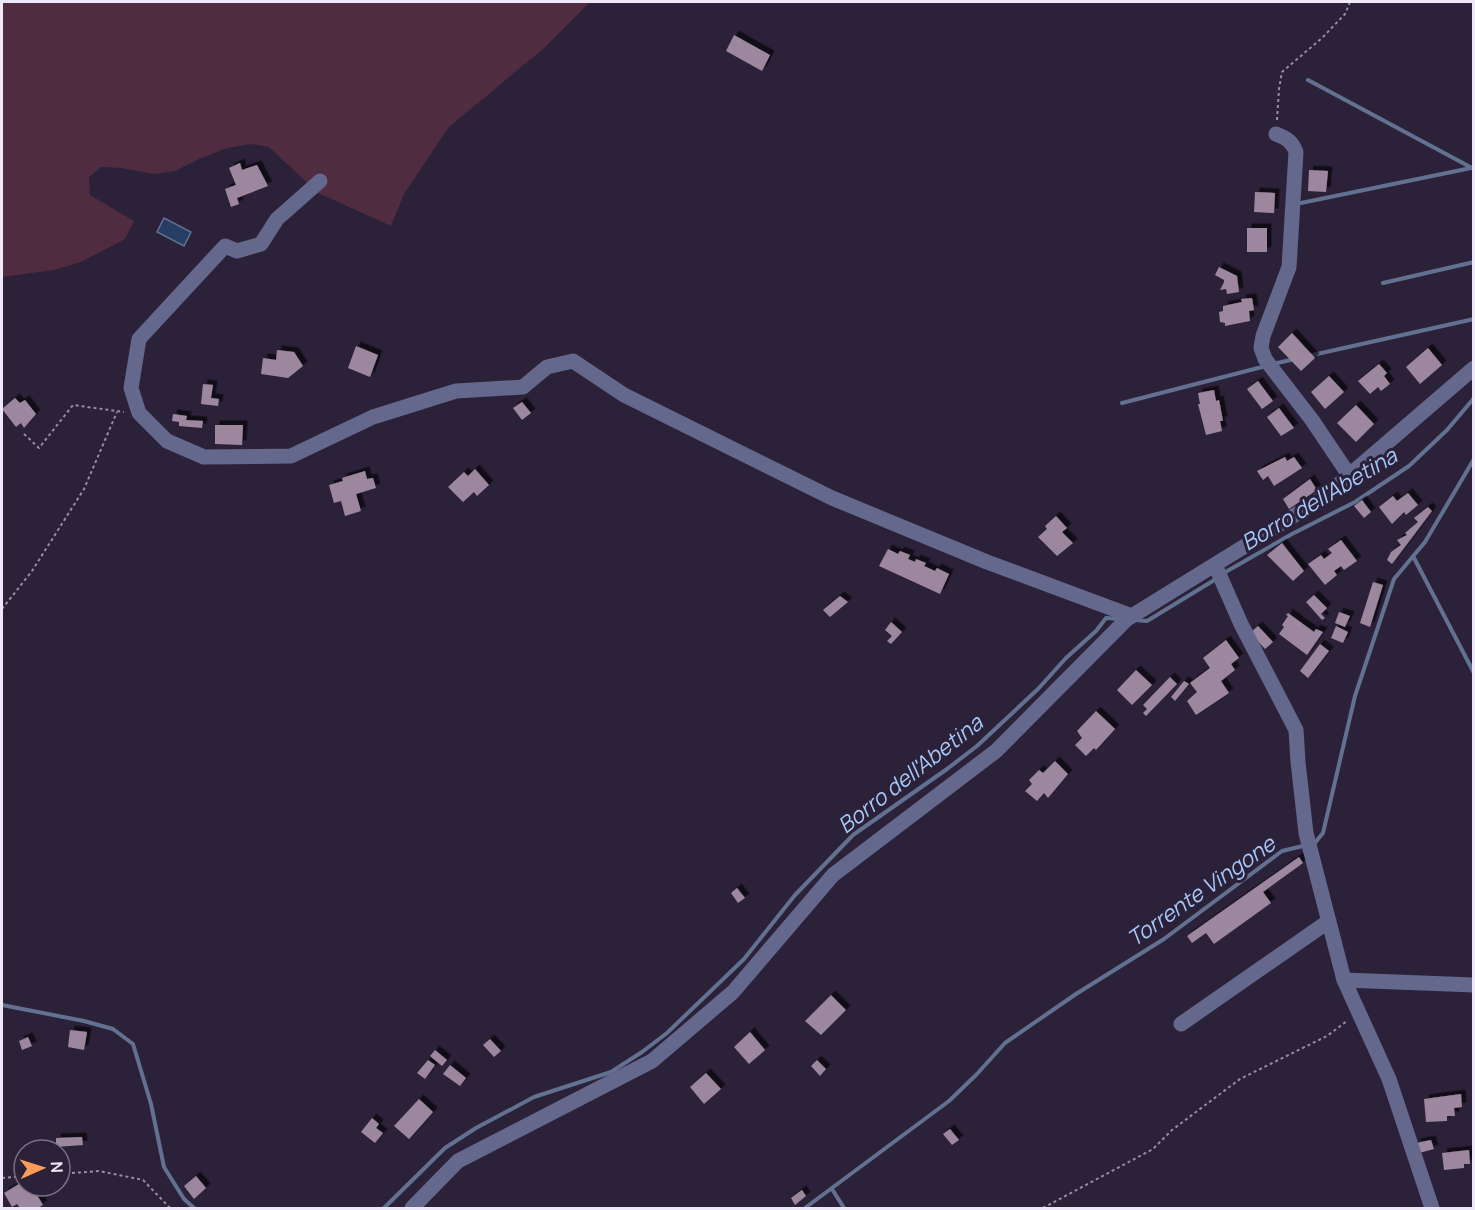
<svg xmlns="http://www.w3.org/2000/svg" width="1475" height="1210" font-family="Manrope,sans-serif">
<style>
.green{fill:#502c40}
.water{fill:#263e63;stroke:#627190;stroke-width:1.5}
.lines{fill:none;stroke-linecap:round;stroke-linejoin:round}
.stream{stroke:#627190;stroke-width:4}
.building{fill:#9d879e;filter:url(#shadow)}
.path{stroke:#968ea1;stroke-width:2;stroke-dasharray:3 3;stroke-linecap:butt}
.minor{stroke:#65688d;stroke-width:15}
.labels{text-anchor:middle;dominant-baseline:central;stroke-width:6;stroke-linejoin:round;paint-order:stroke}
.water-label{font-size:22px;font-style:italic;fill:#a6c7fa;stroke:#2b2138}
</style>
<defs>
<filter id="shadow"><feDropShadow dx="4.5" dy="-4.5" stdDeviation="0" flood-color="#0009"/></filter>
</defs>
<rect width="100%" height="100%" fill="#2b2138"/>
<path class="green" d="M2 2H590L543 49 448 128 404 194 391 226 318 193 269 147 251 144 227 148 199 159 175 171 154 174 121 168 101 167 89 177 90 195 134 221 125 239 81 262 54 270 2 277Z"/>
<path class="water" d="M164 218 191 232 184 246 157 232Z"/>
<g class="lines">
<path class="stream" d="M1308 80 1474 169
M1301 203 1471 168
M1383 283 1474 262
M1308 356 1474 319
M1273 364 1295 359
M1122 403 1266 366
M1413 556 1474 673
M1222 574 1292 534 1355 502 1409 466 1447 430 1474 398
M1134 620 1147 621 1216 579
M1314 844 1323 833 1355 696 1394 579 1425 542 1474 459
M2 1005 84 1021 113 1029 133 1044 151 1104 164 1167 184 1199 194 1208
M832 1189 844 1208
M384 1208 445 1148 476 1128 534 1097 611 1072 642 1052 667 1033 744 959 795 895 853 835 947 769 977 746 1038 689 1066 658 1096 631 1106 618 1120 619
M805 1208 949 1101 976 1075 1005 1043 1076 994 1164 939 1282 851 1307 845"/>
</g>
<path class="building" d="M734 35 770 55 762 71 726 51Z
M240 163 242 170 257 165 268 186 237 198 239 204 231 207 225 189 236 185 229 168Z
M1309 170 1328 171 1326 192 1308 191Z
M1255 192 1275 193 1274 213 1254 212Z
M1247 228H1267V252H1247Z
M1219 267 1237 276 1239 292 1227 294 1226 289 1220 290 1224 282V280L1215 275Z
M1252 298 1254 310 1249 311 1250 321 1225 326V323L1220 322 1219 312 1223 311V306L1242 302 1241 299Z
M1292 333 1315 358 1301 371 1278 347Z
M356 346 378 355 370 377 348 368Z
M1428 348 1442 365 1420 384 1406 367Z
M277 350 294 352 303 366 288 378 261 374 263 358 276 360Z
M1379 364 1387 373 1384 376 1390 384 1381 391 1378 387 1370 394 1358 381Z
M1329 376 1344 392 1325 409 1311 392Z
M1258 381 1273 401 1262 409 1247 389Z
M203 384 213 385 211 398 219 399 218 406 201 404Z
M1214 390 1216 401 1219 400 1220 405 1223 421H1220L1222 431 1206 435 1198 404H1200L1198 393Z
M15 398 20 403 25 400 36 414 24 428 21 423 16 427 2 409Z
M522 402 531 413 522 420 513 408Z
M1356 405 1374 424 1356 442 1337 423Z
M1279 408 1294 428 1281 436 1267 417Z
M173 414 187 416 186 420 203 421 202 428 179 426V422L172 421Z
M215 425H243L242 445 215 444Z
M1285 457 1287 461 1294 457 1302 468 1274 486 1268 476 1263 480 1257 471Z
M475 469 489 485 477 496 474 492 463 502 448 487 464 472 468 476Z
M365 471 367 479 373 478 376 488 356 494 361 511 345 516 341 501 334 503 329 485 343 481 342 478Z
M1310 479 1317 490 1289 509 1283 499Z
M1408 493 1418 505 1406 515 1404 512 1392 524 1379 507 1393 496 1397 501Z
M1362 500 1371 512 1364 518 1354 506Z
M1428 507 1432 511 1392 564 1387 560 1391 552 1401 545 1397 540 1407 535 1405 533 1418 522 1414 518Z
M1056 516 1067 528 1062 532 1073 543 1057 556 1038 537 1047 529 1045 526Z
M1341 540 1357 561 1344 570 1341 566 1334 571 1337 575 1325 585 1308 564 1321 555 1324 559 1332 553 1328 549Z
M1282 543 1304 571 1293 581 1267 555Z
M888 549 898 554 900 551 910 555 908 559 915 562 916 559 926 563 924 566 935 571 937 568 949 574 940 594 879 566Z
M1373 582 1383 585 1370 627 1360 623Z
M1314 595 1327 608 1321 614 1325 618 1322 620 1306 602Z
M840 596 848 602 830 617 823 610Z
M1339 612 1350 616 1345 627 1335 623Z
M1288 613 1314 632 1316 629 1323 632 1307 655 1279 634 1284 627 1282 625 1288 616 1286 615Z
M891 622 902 632 891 644 887 641 892 636 885 630Z
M1258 626 1273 642 1265 649 1250 633Z
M1336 626 1348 632 1343 643 1331 638Z
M1226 640 1239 658 1231 664 1235 670 1221 681 1229 693 1196 715 1187 701 1197 692 1190 683 1210 668 1203 658Z
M1320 644 1329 651 1308 678 1300 671Z
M1136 670 1152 685 1132 705 1117 690Z
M1170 677 1177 684 1146 716 1143 713 1147 709 1143 705Z
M1184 681 1189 684 1175 701 1171 697Z
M1096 711 1115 729 1096 750 1094 748 1086 756 1075 745 1082 738 1077 731Z
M1055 761 1068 774 1048 798 1044 793 1037 801 1025 791 1032 784 1029 780 1039 770 1043 773Z
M1299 857 1303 863 1263 892 1271 903 1214 944 1206 933 1192 943 1187 936Z
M737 888 745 898 738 903 731 893Z
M831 995 846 1010 821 1035 805 1021Z
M70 1030 87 1032 84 1050 68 1047Z
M750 1032 765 1050 749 1064 734 1047Z
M28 1037 32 1046 22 1050 19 1041Z
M490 1039 501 1051 494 1057 483 1045Z
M435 1050 447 1060 442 1066 430 1056Z
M428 1060 435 1065 425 1079 417 1073Z
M817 1060 826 1069 820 1076 811 1066Z
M450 1065 466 1078 460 1086 443 1074Z
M706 1073 721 1089 704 1104 690 1087Z
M1461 1094 1462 1107 1454 1108 1455 1116H1447V1121L1426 1122 1424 1099Z
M419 1099 433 1112 409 1139 394 1126Z
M372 1118 379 1124 376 1128 383 1133 375 1143 361 1132Z
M950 1129 959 1140 952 1145 943 1134Z
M82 1137 83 1145 56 1147V1138Z
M1431 1140 1434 1149 1419 1153 1416 1143Z
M1469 1150 1470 1164H1464V1168L1444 1170 1442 1153Z
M196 1176 206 1188 194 1199 184 1186Z
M24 1181V1186H27L31 1192 34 1190 43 1205 38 1208H20L17 1204 12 1207 4 1193Z
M802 1190 806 1196 795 1205 791 1198Z"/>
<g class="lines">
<path class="path" d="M1277 120 1279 89 1282 72 1322 38 1345 14 1350 2
M24 434 39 448 73 405 124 412
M2 609 32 571 84 489 117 412
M60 1174 99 1171 143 1180 170 1208
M2 1178 24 1176
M1043 1208 1153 1149 1172 1130 1240 1079 1327 1036 1347 1021"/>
<path class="minor" d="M1276 134C1286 138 1292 141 1296 152L1289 267 1263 336 1261 348 1265 359 1312 420 1349 475
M320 181 277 219 261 244 237 251 225 246 139 339 131 388 139 413 167 441 204 457 291 456 373 417 456 391 523 387 547 367 573 361 624 395 832 498 987 562 1132 616
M1215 565 1241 624 1296 730 1298 762 1306 833 1344 980 1389 1079 1432 1208
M1344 980 1474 985
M1181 1024 1329 921
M412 1208 458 1161 652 1061 733 992 833 875 996 751 1127 619 1324 497 1474 368"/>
</g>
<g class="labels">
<g class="water-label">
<text transform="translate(1319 499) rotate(-31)">Borro dell'Abetina</text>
<text transform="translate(910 774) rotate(-38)">Borro dell'Abetina</text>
<text transform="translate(1201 891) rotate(-35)">Torrente Vingone</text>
</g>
</g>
<rect width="1475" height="1210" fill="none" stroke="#eee8f8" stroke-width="6"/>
<g transform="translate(42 1168) rotate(87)"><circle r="28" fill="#2b2138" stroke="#797185" stroke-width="1.5"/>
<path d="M0-4.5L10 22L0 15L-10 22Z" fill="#fe9c57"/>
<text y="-9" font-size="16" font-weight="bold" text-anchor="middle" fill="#eee8f8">N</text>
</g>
</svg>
